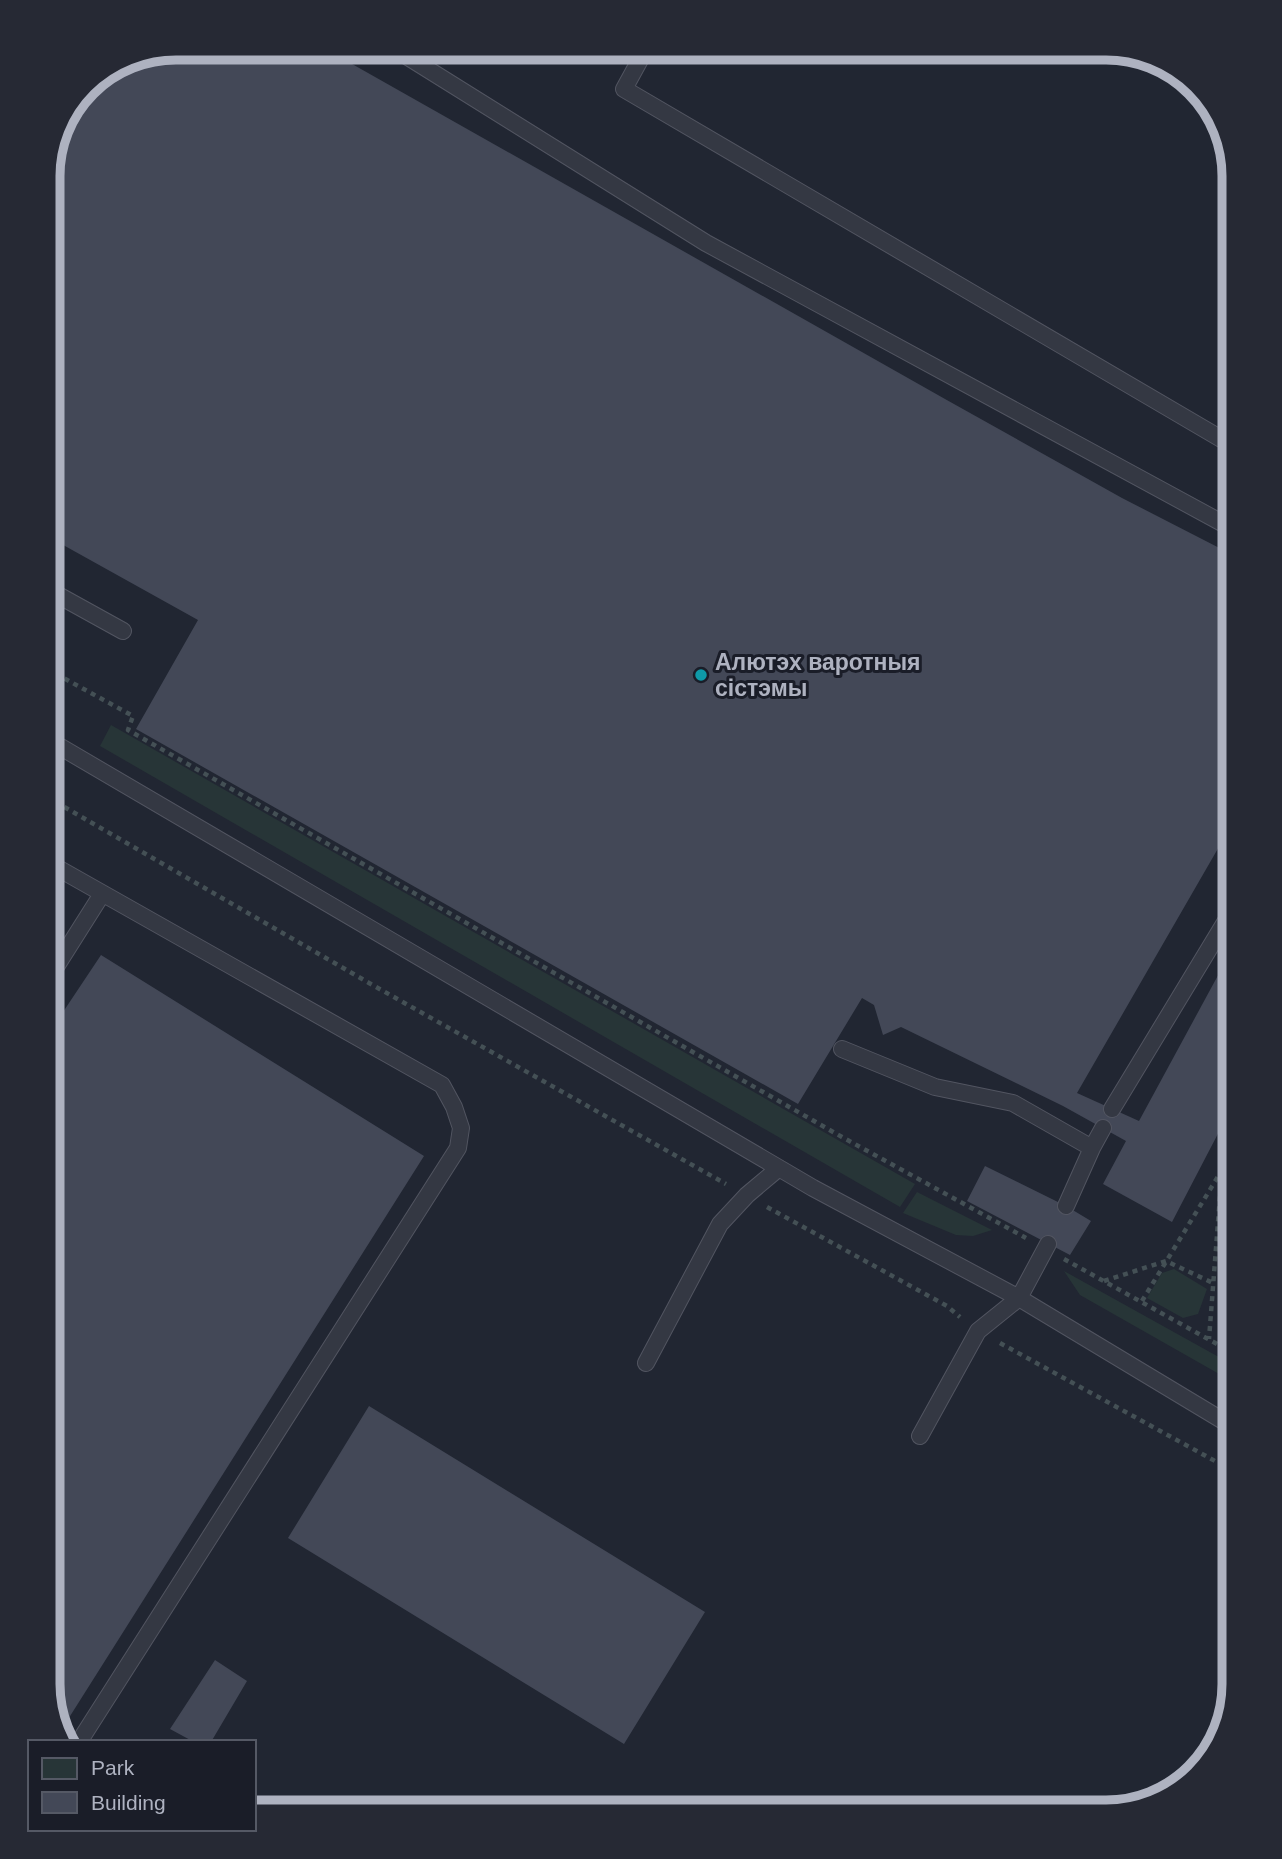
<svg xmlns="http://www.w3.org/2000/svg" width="1282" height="1859" font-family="Helvetica,sans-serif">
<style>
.green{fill:#273537}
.building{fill:#434857}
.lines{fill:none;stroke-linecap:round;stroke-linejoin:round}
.service-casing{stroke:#525561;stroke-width:18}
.path{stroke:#445055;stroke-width:4.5;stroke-dasharray:5 5;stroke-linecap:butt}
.service{stroke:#343843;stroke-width:16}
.culture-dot{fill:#0f9aa8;stroke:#1a1d28;stroke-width:2.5}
.labels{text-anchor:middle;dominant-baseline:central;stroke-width:6;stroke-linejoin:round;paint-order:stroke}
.poi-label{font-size:23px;font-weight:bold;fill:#aeb2c0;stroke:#1a1d28;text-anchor:start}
.rim{fill:none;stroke:#aeb2c0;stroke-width:9}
</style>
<rect width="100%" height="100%" fill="#212632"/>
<path class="green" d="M111 725 915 1184 900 1207 100 746Z
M917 1192 992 1230 973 1236 956 1235 903 1213Z
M1174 1269 1207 1289 1198 1314 1183 1318 1147 1298 1162 1273Z
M1064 1271 1235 1366V1383L1080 1295Z"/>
<path class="building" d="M176 47H322L945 399 1122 498 1235 556V819L1077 1093 1139 1121 1235 944V1101L1172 1222 1103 1184 1126 1141 1063 1106 901 1027 883 1035 874 1005 862 998 798 1104 136 729 198 620 47 536 48 167 60 119 91 79Z
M101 955 424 1156 60 1732 47 1683V1036Z
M985 1166 1066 1206 1091 1221 1070 1255 967 1201Z
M369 1406 705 1612 624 1744 288 1538Z
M215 1660 247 1681 211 1742H194L170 1729Z"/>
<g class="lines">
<defs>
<path id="service" d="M392 47 706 243 1235 530
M647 47 624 89 1235 447
M47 589 123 631
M47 739 813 1188 1019 1298 1235 1428
M47 862 442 1085 454 1107 461 1128 458 1148 79 1742
M47 981 102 894
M842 1049 935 1087 1013 1103 1092 1148 1066 1206
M1112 1109 1235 906
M1092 1148 1103 1128
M646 1363 720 1224 747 1195 779 1168
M920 1436 978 1331 1019 1298 1048 1244"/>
</defs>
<use href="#service" class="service-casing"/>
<path class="path" d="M47 669 133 716 128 730 842 1137 1026 1238
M47 797 369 983 726 1184
M767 1207 947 1306 960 1317
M1064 1259 1235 1354
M1104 1281 1166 1261 1213 1283
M1142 1301 1222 1170 1209 1339
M1000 1343 1235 1472"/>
<use href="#service" class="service"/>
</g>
<circle class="culture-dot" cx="701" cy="675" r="7"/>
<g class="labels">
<g class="poi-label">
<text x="715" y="662">Алютэх варотныя<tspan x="715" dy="26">сістэмы</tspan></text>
</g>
</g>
<path d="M0 0H1282V1859H0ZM176 60H1106A116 116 0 0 1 1222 176V1684A116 116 0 0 1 1106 1800H176A116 116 0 0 1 60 1684V176A116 116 0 0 1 176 60Z" fill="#262934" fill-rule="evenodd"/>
<path class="rim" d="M176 60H1106A116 116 0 0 1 1222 176V1684A116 116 0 0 1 1106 1800H176A116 116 0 0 1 60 1684V176A116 116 0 0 1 176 60Z"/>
<rect x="28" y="1740" width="228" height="91" fill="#1a1d28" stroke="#555965" stroke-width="2"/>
<rect x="42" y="1758" width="35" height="21" fill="#273537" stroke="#555965" stroke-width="2"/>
<text x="91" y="1775" font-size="21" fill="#aeb2c0">Park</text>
<rect x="42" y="1792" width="35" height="21" fill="#434857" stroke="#555965" stroke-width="2"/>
<text x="91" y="1810" font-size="21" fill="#aeb2c0">Building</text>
</svg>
